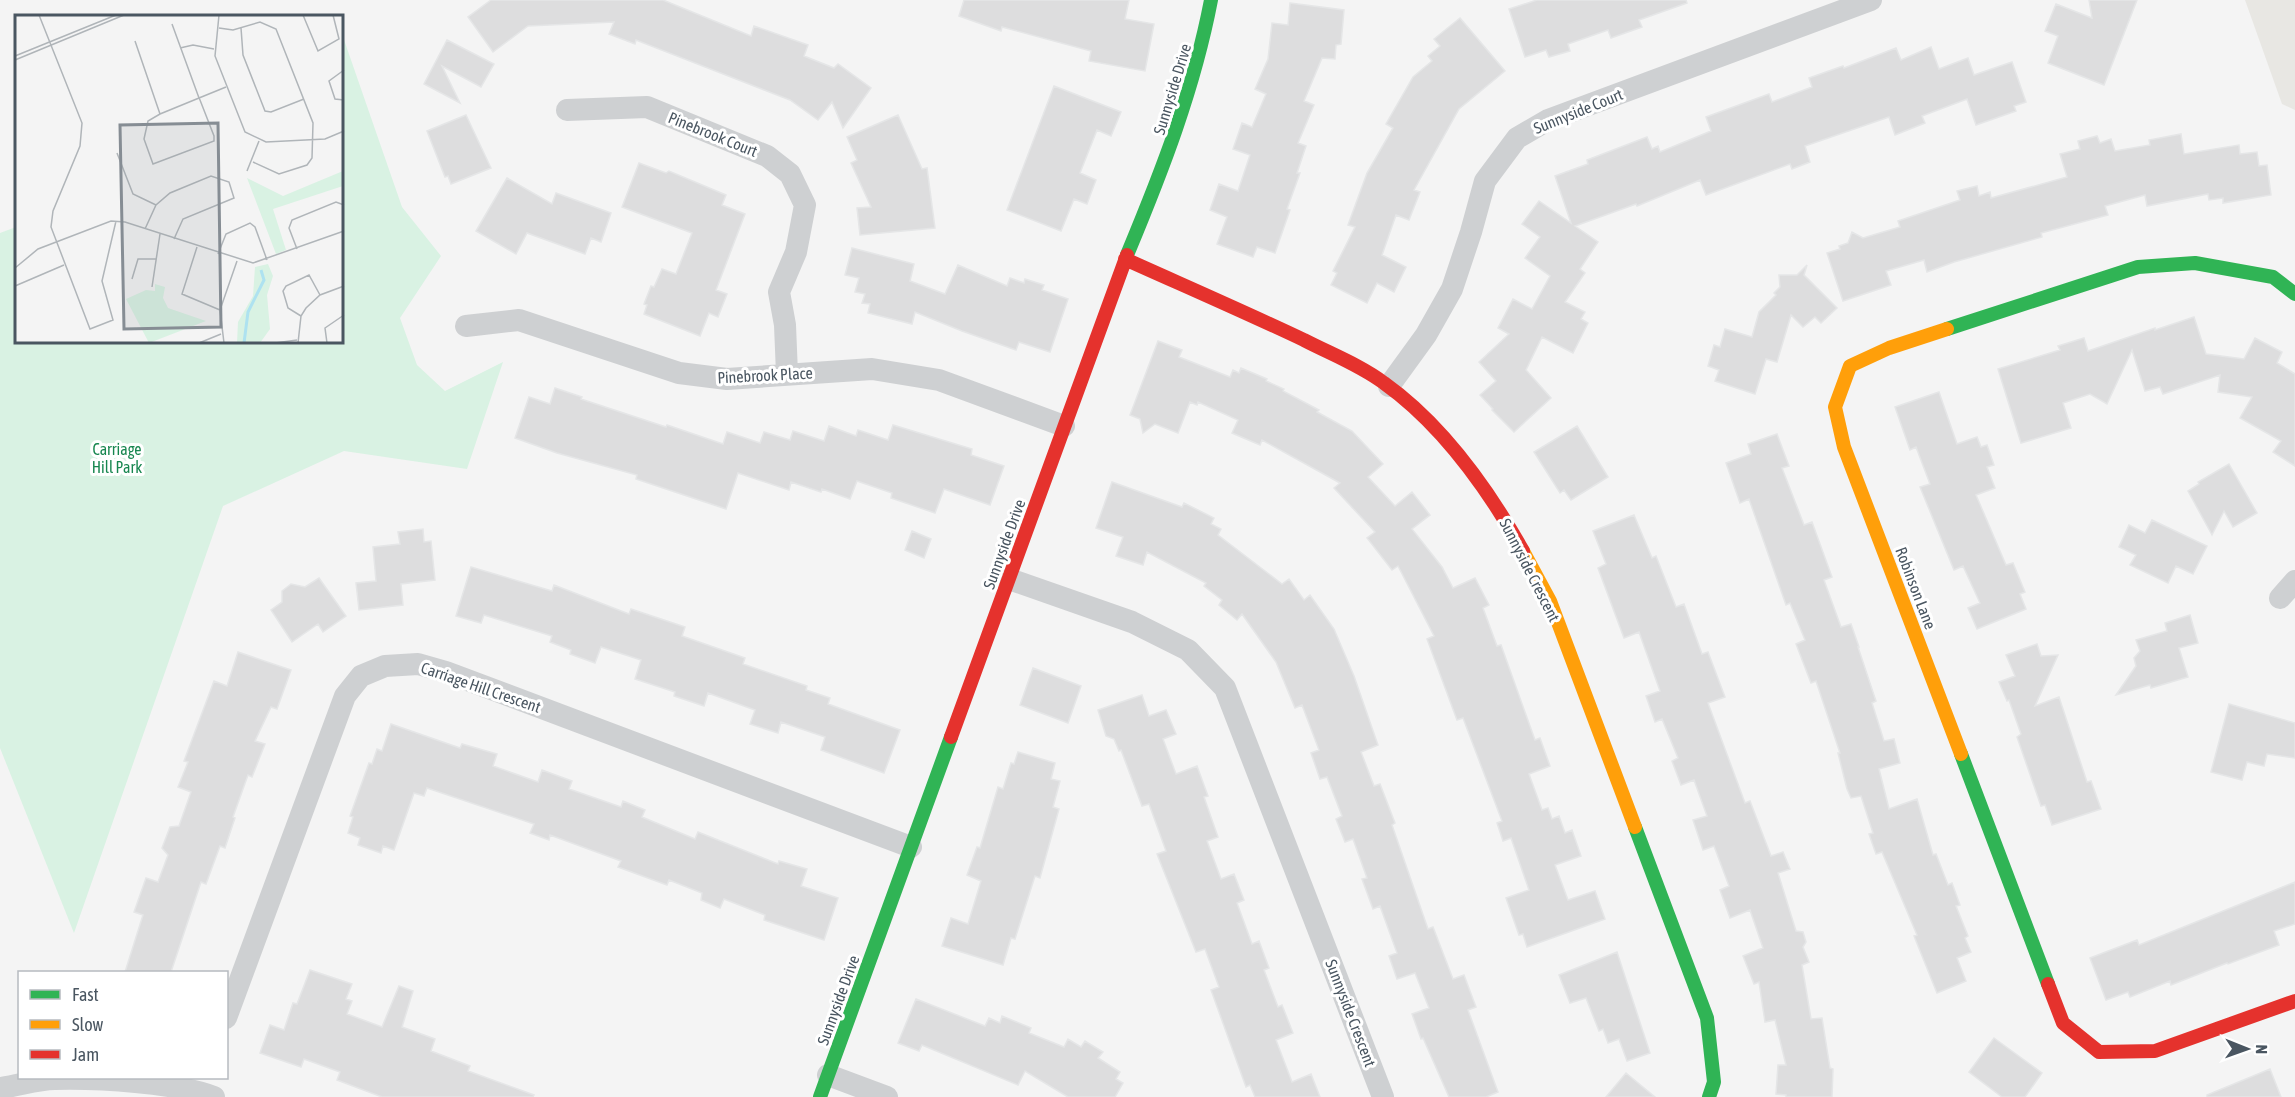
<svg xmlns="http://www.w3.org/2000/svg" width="2295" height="1097" font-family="'Asap Condensed',sans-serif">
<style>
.commercial{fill:#e8e7e3}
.green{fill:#d9f2e3}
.building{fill:#ddddde;stroke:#e5e6e7;stroke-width:1.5}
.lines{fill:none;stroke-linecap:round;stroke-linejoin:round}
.street{stroke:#ced0d2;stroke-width:22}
.fast{stroke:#30b455;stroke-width:14}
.slow{stroke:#ff9f0a;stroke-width:14}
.jam{stroke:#e5322d;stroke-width:14}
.labels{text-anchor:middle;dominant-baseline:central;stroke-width:6;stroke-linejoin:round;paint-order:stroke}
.street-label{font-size:16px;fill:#4a5661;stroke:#fff}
.park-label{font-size:16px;fill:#17864f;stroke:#fff}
.inset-river{fill:none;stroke:#aee2f0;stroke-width:3}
.inset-road{fill:none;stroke:#b0b5b9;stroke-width:1.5}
.view{fill:#868d94;fill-opacity:0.15;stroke:#868d94;stroke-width:3}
.inset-edge{fill:none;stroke:#4a5661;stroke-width:3}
</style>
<rect width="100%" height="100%" fill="#f4f4f4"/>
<path class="commercial" d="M2245 0H2295V110L2282 104Z"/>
<path class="green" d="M342 34 402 207 441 256 400 318 417 365 445 391 503 362 467 469 344 451 223 506 74 933 0 748V233L16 227V342H342Z"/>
<path class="building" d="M491 0H663L751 36 754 26 808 45 804 56 834 68 838 64 871 88 843 128 832 102 818 120 790 100 636 40 635 44 609 34 614 22 528 26 493 52 468 17Z
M964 0H1129L1125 19 1154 24 1145 71 1089 61 1091 51 1002 27 1001 31 959 16Z
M1537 0H1686L1687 3 1639 20 1642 27 1611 38 1608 30 1568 44 1570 51 1549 57 1546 50 1525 57 1509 9Z
M2089 0H2137L2104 85 2048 63 2058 36 2045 31 2056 4 2092 18Z
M1290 3 1344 10 1341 44 1336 45 1335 59 1322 58 1304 101 1314 105 1298 143 1306 146 1297 173H1300L1287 209 1290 210 1275 253 1257 247 1253 257 1217 244 1227 217 1210 210 1219 184 1238 191 1250 155 1233 149 1242 123 1252 127 1266 94 1255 89 1268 59 1272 23 1288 25Z
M1460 18 1505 71 1459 109 1414 190 1420 192 1409 220 1396 215 1382 255 1406 267 1394 292 1377 283 1367 303 1331 285 1337 273 1333 271 1355 227 1348 225 1367 173 1393 128 1386 124 1413 77 1432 61 1428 56 1440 46 1434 39Z
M447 40 494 64 481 87 442 66 460 103 424 84Z
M1931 47 1939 69 1968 58 1974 75 2012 62 2026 102 2014 106 2016 111 1976 125 1967 99 1922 116 1925 123 1895 135 1889 117 1805 146 1810 162 1792 169 1790 164 1706 195 1700 180 1637 206 1636 204 1575 226 1598 242 1580 269 1585 273 1565 302 1585 312 1581 319 1588 323 1573 353 1542 337 1526 370 1551 398 1514 432 1492 410 1493 409 1480 395 1496 381 1479 362 1509 334 1498 328 1513 299 1532 309 1550 276 1525 258 1540 237 1522 224 1539 201 1571 223 1555 176 1588 164 1587 160 1647 137 1652 149 1658 146 1660 152 1711 131 1706 117 1769 94 1772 102 1812 87 1809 78 1843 66 1844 68 1896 48 1901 60Z
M1054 86 1121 112 1111 136 1097 130 1080 173 1096 180 1087 204 1074 199 1061 231 1007 210Z
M466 115 491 168 451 184 448 176 445 177 427 131Z
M898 115 922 169 927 168 935 228 860 235 857 208 871 207 851 163 857 160 847 137Z
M2181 134 2184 154 2239 145 2240 154 2257 152 2259 166 2267 165 2271 195 2223 203V198L2209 200 2208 194 2147 206 2145 195 2105 206 2108 215 2041 233 2042 237 1954 262 1927 272 1924 260 1886 271 1891 285 1843 301 1827 253 1840 249 1839 246 1848 243 1852 232 1863 238 1900 227 1898 221 1960 200 1957 191 1977 186 1979 196 1990 192 1991 198 2067 177 2060 154 2080 149 2078 141 2097 136 2100 143 2111 139 2115 151 2150 145 2149 140Z
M639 163 666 173 669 171 726 195 722 205 745 214 716 290 727 294 718 317 709 313 700 336 644 314 647 305 644 304 651 286 654 287 662 269 676 274 692 233 622 207Z
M507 178 552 204 556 193 611 213 601 242 591 238 585 254 527 233 516 254 476 231Z
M852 248 914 264 910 281 945 294 958 265 1007 286 1010 278 1024 283 1025 279 1044 285 1042 290 1068 299 1050 352 1019 342 1016 350 962 331 915 312 912 324 868 313 870 304 862 303 865 294 855 292 859 278 845 275Z
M1807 265 1804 275 1837 308 1821 323 1815 317 1803 327 1791 315 1777 362 1766 359 1755 394 1715 381 1719 370 1708 366 1714 345 1720 347 1725 329 1752 337 1759 312 1776 295 1774 293 1780 287 1779 275H1797Z
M2194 317 2206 354 2244 359 2255 338 2282 352 2277 363 2295 374V466L2273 452 2281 441 2240 418 2252 397 2218 392 2220 375 2163 394 2160 387 2145 391 2132 350 2107 404 2090 394 2063 403 2071 428 2021 443 1998 369 2060 350 2058 346 2084 338 2088 351 2155 328V330Z
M1158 341 1182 350 1179 357 1230 377 1233 370 1239 373 1241 368 1267 379 1266 381 1284 389 1283 391 1319 410 1317 412 1352 431 1383 464 1368 477 1395 506 1412 492 1430 515 1412 529 1442 567 1453 588 1475 578 1489 605 1483 608 1497 646 1501 645 1535 740 1540 738 1550 766 1529 774 1542 810 1548 808 1552 819 1559 816 1565 833 1572 830 1581 856 1555 865 1568 900 1595 891 1605 919 1527 947 1523 934 1519 935 1506 898 1529 890 1511 838 1503 841 1497 823 1502 821 1463 718 1457 720 1427 639 1434 636 1398 566 1392 570 1367 538 1375 532 1334 488 1340 483 1262 440 1260 445 1232 433 1238 420 1198 402 1197 405 1190 402 1178 433 1155 424 1143 433 1140 419 1130 415Z
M555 388 582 397 581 399 666 427 667 425 723 444 727 432 760 443 764 432 790 440 793 431 824 441 829 426 856 436 858 430 888 440 893 425 972 449 971 455 1004 466 990 505 944 489 935 513 891 498 892 493 857 481 850 499 822 489 821 492 791 482 789 490 738 473 726 509 636 479 637 475 557 453 515 438 529 397 550 404Z
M1939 392 1957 444 1977 437 1981 447 1987 445 1994 465 1987 467 1995 488 1976 495 2006 565 2013 563 2025 592 2020 594 2026 609 1977 629 1968 608 1980 603 1963 566 1954 570 1920 487 1930 484 1916 447 1910 450 1895 407Z
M1577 426 1608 477 1571 500 1564 490 1560 493 1534 452Z
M1777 434 1789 466 1782 468 1804 525 1812 522 1832 577 1824 580 1841 627 1851 624 1859 647H1858L1876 701 1872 703 1884 741 1894 739 1900 763 1879 769 1889 809 1917 799 1933 855 1936 854 1948 885 1952 883 1960 905 1956 906 1968 936 1965 938 1971 952 1957 958 1966 981 1937 993 1914 936 1917 935 1882 852 1876 854 1869 834 1873 833 1861 796 1851 798 1847 789 1838 753H1840L1816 681 1811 683 1796 644 1805 640 1790 603 1786 605 1749 499 1740 503 1726 463 1751 454 1748 444Z
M2229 464 2257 513 2233 527 2224 511 2212 535 2188 491 2199 484 2198 482Z
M1112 482 1182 507 1184 503 1214 518 1211 524 1221 529 1218 535 1282 584 1289 579 1304 600 1310 595 1334 629 1354 676 1378 745 1361 752 1374 786 1380 784 1395 823 1392 825 1428 929 1433 927 1453 979 1464 975 1476 1007 1468 1010 1498 1092 1486 1097H1449L1423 1038 1421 1039 1412 1014 1429 1008 1415 973 1397 979 1389 956 1397 953 1380 906 1373 909 1362 879 1367 878 1353 839 1345 842 1336 819 1342 816 1327 777 1320 779 1311 753 1319 750 1302 705 1295 708 1276 662 1242 614 1237 620 1219 605 1222 600 1204 586 1206 583 1147 552 1143 565 1116 556 1123 537 1096 528Z
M1634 515 1652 558 1656 556 1676 607 1684 604 1702 654 1708 652 1725 697 1708 703 1745 803 1750 801 1771 856 1783 852 1790 869 1778 873 1796 931 1803 932 1806 942 1803 947 1809 962 1802 965 1811 1019 1822 1018 1830 1068 1833 1069 1832 1097H1786V1095L1776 1094 1778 1065H1786L1775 1020 1765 1022 1759 982 1754 984 1743 956 1763 948 1750 910 1730 918 1720 890 1729 886 1714 846 1703 850 1693 820 1707 816 1694 780 1681 785 1672 761 1678 758 1662 719 1655 722 1646 696 1660 691 1639 632 1624 638 1598 568 1606 564 1593 531Z
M2152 520 2207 546 2193 574 2176 566 2168 583 2130 565 2136 555 2119 547 2129 525 2145 533Z
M423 529 424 542 431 541 435 580 401 584 403 605 359 610 356 583 376 581 373 547 400 544 398 532Z
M912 531 931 539 924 558 905 550Z
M471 567 552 591 554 585 629 614 631 609 685 627 682 636 745 658 743 664 807 686 806 690 830 698 828 704 900 730 884 773 821 750 825 737 781 722 778 733 750 724 755 710 708 693 704 706 674 696 675 692 635 679 641 660 601 647 595 663 570 654 571 650 550 642 552 636 484 615 481 623 456 616Z
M319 578 346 616 323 632 318 624 292 642 271 610 282 602V591L291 584 305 587Z
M2190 615 2198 643 2179 648 2188 677 2151 688 2150 685 2116 695 2136 666 2134 658 2140 651 2136 640 2167 631 2165 623Z
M2037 644 2041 656 2058 655 2035 706 2059 697 2087 782 2091 781 2101 809 2052 825 2045 805 2041 806 2017 737 2021 734 2009 700 2007 701 1999 682 2015 676 2006 655Z
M238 652 291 670 277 709 271 707 255 741 265 744 252 777 248 775 233 817 235 818 225 848 220 846 206 884 201 882 171 972H125L143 915 134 912 146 878 158 882 168 855 162 848 170 827 179 826 191 792 178 787 188 762 184 761 214 681 227 686Z
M1033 668 1081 686 1068 723 1020 705Z
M1142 695 1149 716 1166 710 1176 734 1163 739 1176 774 1197 766 1208 796 1204 797 1218 837 1207 841 1221 879 1234 874 1244 900 1237 903 1252 944 1259 941 1269 968 1264 970 1278 1007 1282 1005 1293 1033 1276 1040 1292 1082 1311 1074 1320 1097H1255L1250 1085 1246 1087 1211 990 1219 987 1205 949 1196 952 1157 854 1166 851 1149 804 1142 806 1121 750 1119 751 1114 739 1106 736 1098 710Z
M2229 704 2295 723V758L2267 754 2264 766 2247 762 2242 780 2211 772Z
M391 724 460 748 462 744 497 754 493 766 538 782 542 770 572 781 569 789 621 807 623 801 645 810 642 817 695 839 698 832 778 864 779 861 807 869 801 886 838 898 824 940 764 920 765 915 724 899 720 908 701 900 702 893 669 880 667 885 618 867 621 861 550 835 549 840 530 833 534 824 427 788 424 796 414 793 394 850 383 846 381 853 358 845 360 838 348 833 353 817 350 816 369 763 372 764 377 749 382 751Z
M1018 752 1055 763 1051 779 1060 781 1053 807 1059 809 1040 878 1035 876 1015 939 1011 938 1003 965 942 946 951 918 968 924 981 881 967 875 977 847 980 848 998 787 1003 789 1011 763 1014 764Z
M2295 882V924L2274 931 2279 945 2228 964 2227 963 2171 985 2170 981 2130 997 2128 992 2106 1000 2090 958 2137 940 2139 945Z
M1617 952 1650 1053 1627 1061 1619 1039 1608 1043 1603 1029 1599 1031 1586 998 1570 1003 1559 975Z
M310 970 352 984 346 999 352 1001 347 1014 382 1027 399 986 413 991 402 1027 435 1039 431 1051 470 1066 468 1071 534 1095 533 1097H382L337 1080 340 1072 304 1059 301 1067 260 1053 270 1025 284 1030 293 1003 297 1004Z
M916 999 985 1026 989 1018 1000 1023 1002 1016 1031 1028 1029 1033 1064 1047 1068 1039 1081 1047 1085 1041 1103 1052 1098 1058 1120 1072 1116 1079 1123 1083 1115 1097H1068L1025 1071 1018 1085 922 1045 919 1051 898 1043Z
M1994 1038 2042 1073 2025 1097H2002L1969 1072Z
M2270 1069 2281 1097H2207V1095Z
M1626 1073 1655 1097H1606Z"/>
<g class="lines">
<path class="street" d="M567 110 647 107 767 156 790 174 805 205 796 252 779 292 785 325 787 374
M466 326 519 320 679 373 727 379 872 369 939 380 1064 426
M1389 386 1426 335 1452 289 1471 232 1485 181 1517 138 1548 120 1871 0
M1009 579 1132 622 1188 650 1225 688 1383 1097
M2280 598 2295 581
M226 1018 345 696 361 676 385 666 418 664 446 672 911 847
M828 1075 887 1097
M0 1088C18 1086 37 1079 55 1079 98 1078 174 1082 214 1097"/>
<path class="fast" d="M1127 255C1162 171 1194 89 1211 0
M1947 329 2138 267 2195 263 2273 277 2295 294
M1961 754 2048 984
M1635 827 1707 1018 1714 1082 1709 1097
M820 1097 951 737"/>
<path class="slow" d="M1947 329 1889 348 1850 366 1835 407 1844 447 1961 754
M1523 551 1550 601 1635 827"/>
<path class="jam" d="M1125 259C1185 286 1245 312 1304 340 1331 354 1360 365 1384 383 1443 425 1488 489 1523 551
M951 737 1127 255
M2048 984 2063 1023 2099 1052 2155 1051 2295 1001"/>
</g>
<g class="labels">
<g class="street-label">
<text transform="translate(1172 89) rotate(-73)">Sunnyside Drive</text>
<text transform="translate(1578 111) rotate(-22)">Sunnyside Court</text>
<text transform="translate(713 134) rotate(22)">Pinebrook Court</text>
<text transform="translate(765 375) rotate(-3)">Pinebrook Place</text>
<text transform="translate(1004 544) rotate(-70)">Sunnyside Drive</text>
<text transform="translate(1530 570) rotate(63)">Sunnyside Crescent</text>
<text transform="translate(1916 588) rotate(69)">Robinson Lane</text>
<text transform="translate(481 687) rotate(19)">Carriage Hill Crescent</text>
<text transform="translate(838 1000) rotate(-70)">Sunnyside Drive</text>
<text transform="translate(1351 1013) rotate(69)">Sunnyside Crescent</text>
</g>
<g class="park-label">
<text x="117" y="449">Carriage<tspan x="117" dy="18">Hill Park</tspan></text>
</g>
</g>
<g transform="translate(15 15)">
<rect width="328" height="328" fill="#f4f4f4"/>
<path d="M328 156V171L258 194 271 235 261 239 232 163 268 181ZM253 249 258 261 252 280 255 314 245 328H222L223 307 238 281 240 252ZM140 269 150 272 148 283 153 293 191 306 134 328 111 284 131 275 140 276Z" fill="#d9f2e3"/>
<path class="inset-river" d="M229 328 233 297 249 265 246 255"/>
<path class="inset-road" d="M24 0 67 108 65 131 38 196 36 212 75 314 98 305 87 266 101 206M204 0 200 41 230 117 251 127 310 124 329 116M288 0 303 36 324 24 318 0M157 9 184 83 185 85 199 121V126L138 149 129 124 133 106 145 99 184 83 211 72M204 13 218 15 245 7 261 14 298 108 297 143 292 150 264 159 238 147M226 13 228 40 250 96 256 97 289 84M120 26 145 99M165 33 178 30 199 34M0 41 101 0M0 45 109 0M329 55 314 66 320 84 329 85M102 138 118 179 141 190M232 156 244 126M130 214 141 190 155 178 196 161 214 167 219 183 168 204 159 224M182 232 167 279 205 295M282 234 274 213 277 205 321 187 329 190M203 239 211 219 235 208 240 212 252 245M0 253 23 234 96 206 110 207 238 248 329 216M117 264 123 244H141M0 271 49 250M137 272 145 219M286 301 273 293 268 276 271 271 294 260 305 280M184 328 206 319M209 328 205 295 222 246M260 328 282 325M283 328 286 301 291 293 305 280 329 271M312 328 310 313 329 300"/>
<path class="view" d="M203 108 206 312 109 314 105 110Z"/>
<rect width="328" height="328" class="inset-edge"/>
</g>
<rect x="18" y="971" width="210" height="108" fill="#ffffff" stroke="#b7bbc0" stroke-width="1.5"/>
<rect x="30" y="990" width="30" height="9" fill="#30b455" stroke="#b7bbc0" stroke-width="1.5"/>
<text x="72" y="1001" font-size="18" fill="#4a5661">Fast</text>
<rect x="30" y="1020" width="30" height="9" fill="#ff9f0a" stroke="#b7bbc0" stroke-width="1.5"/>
<text x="72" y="1031" font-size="18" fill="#4a5661">Slow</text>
<rect x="30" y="1050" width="30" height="9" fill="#e5322d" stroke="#b7bbc0" stroke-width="1.5"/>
<text x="72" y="1061" font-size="18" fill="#4a5661">Jam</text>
<g transform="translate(2247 1049) rotate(91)" stroke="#ffffff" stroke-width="4.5" paint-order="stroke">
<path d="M0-4.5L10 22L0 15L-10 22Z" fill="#4a5661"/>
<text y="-9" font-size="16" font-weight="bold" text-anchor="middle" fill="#4a5661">N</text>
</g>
</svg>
